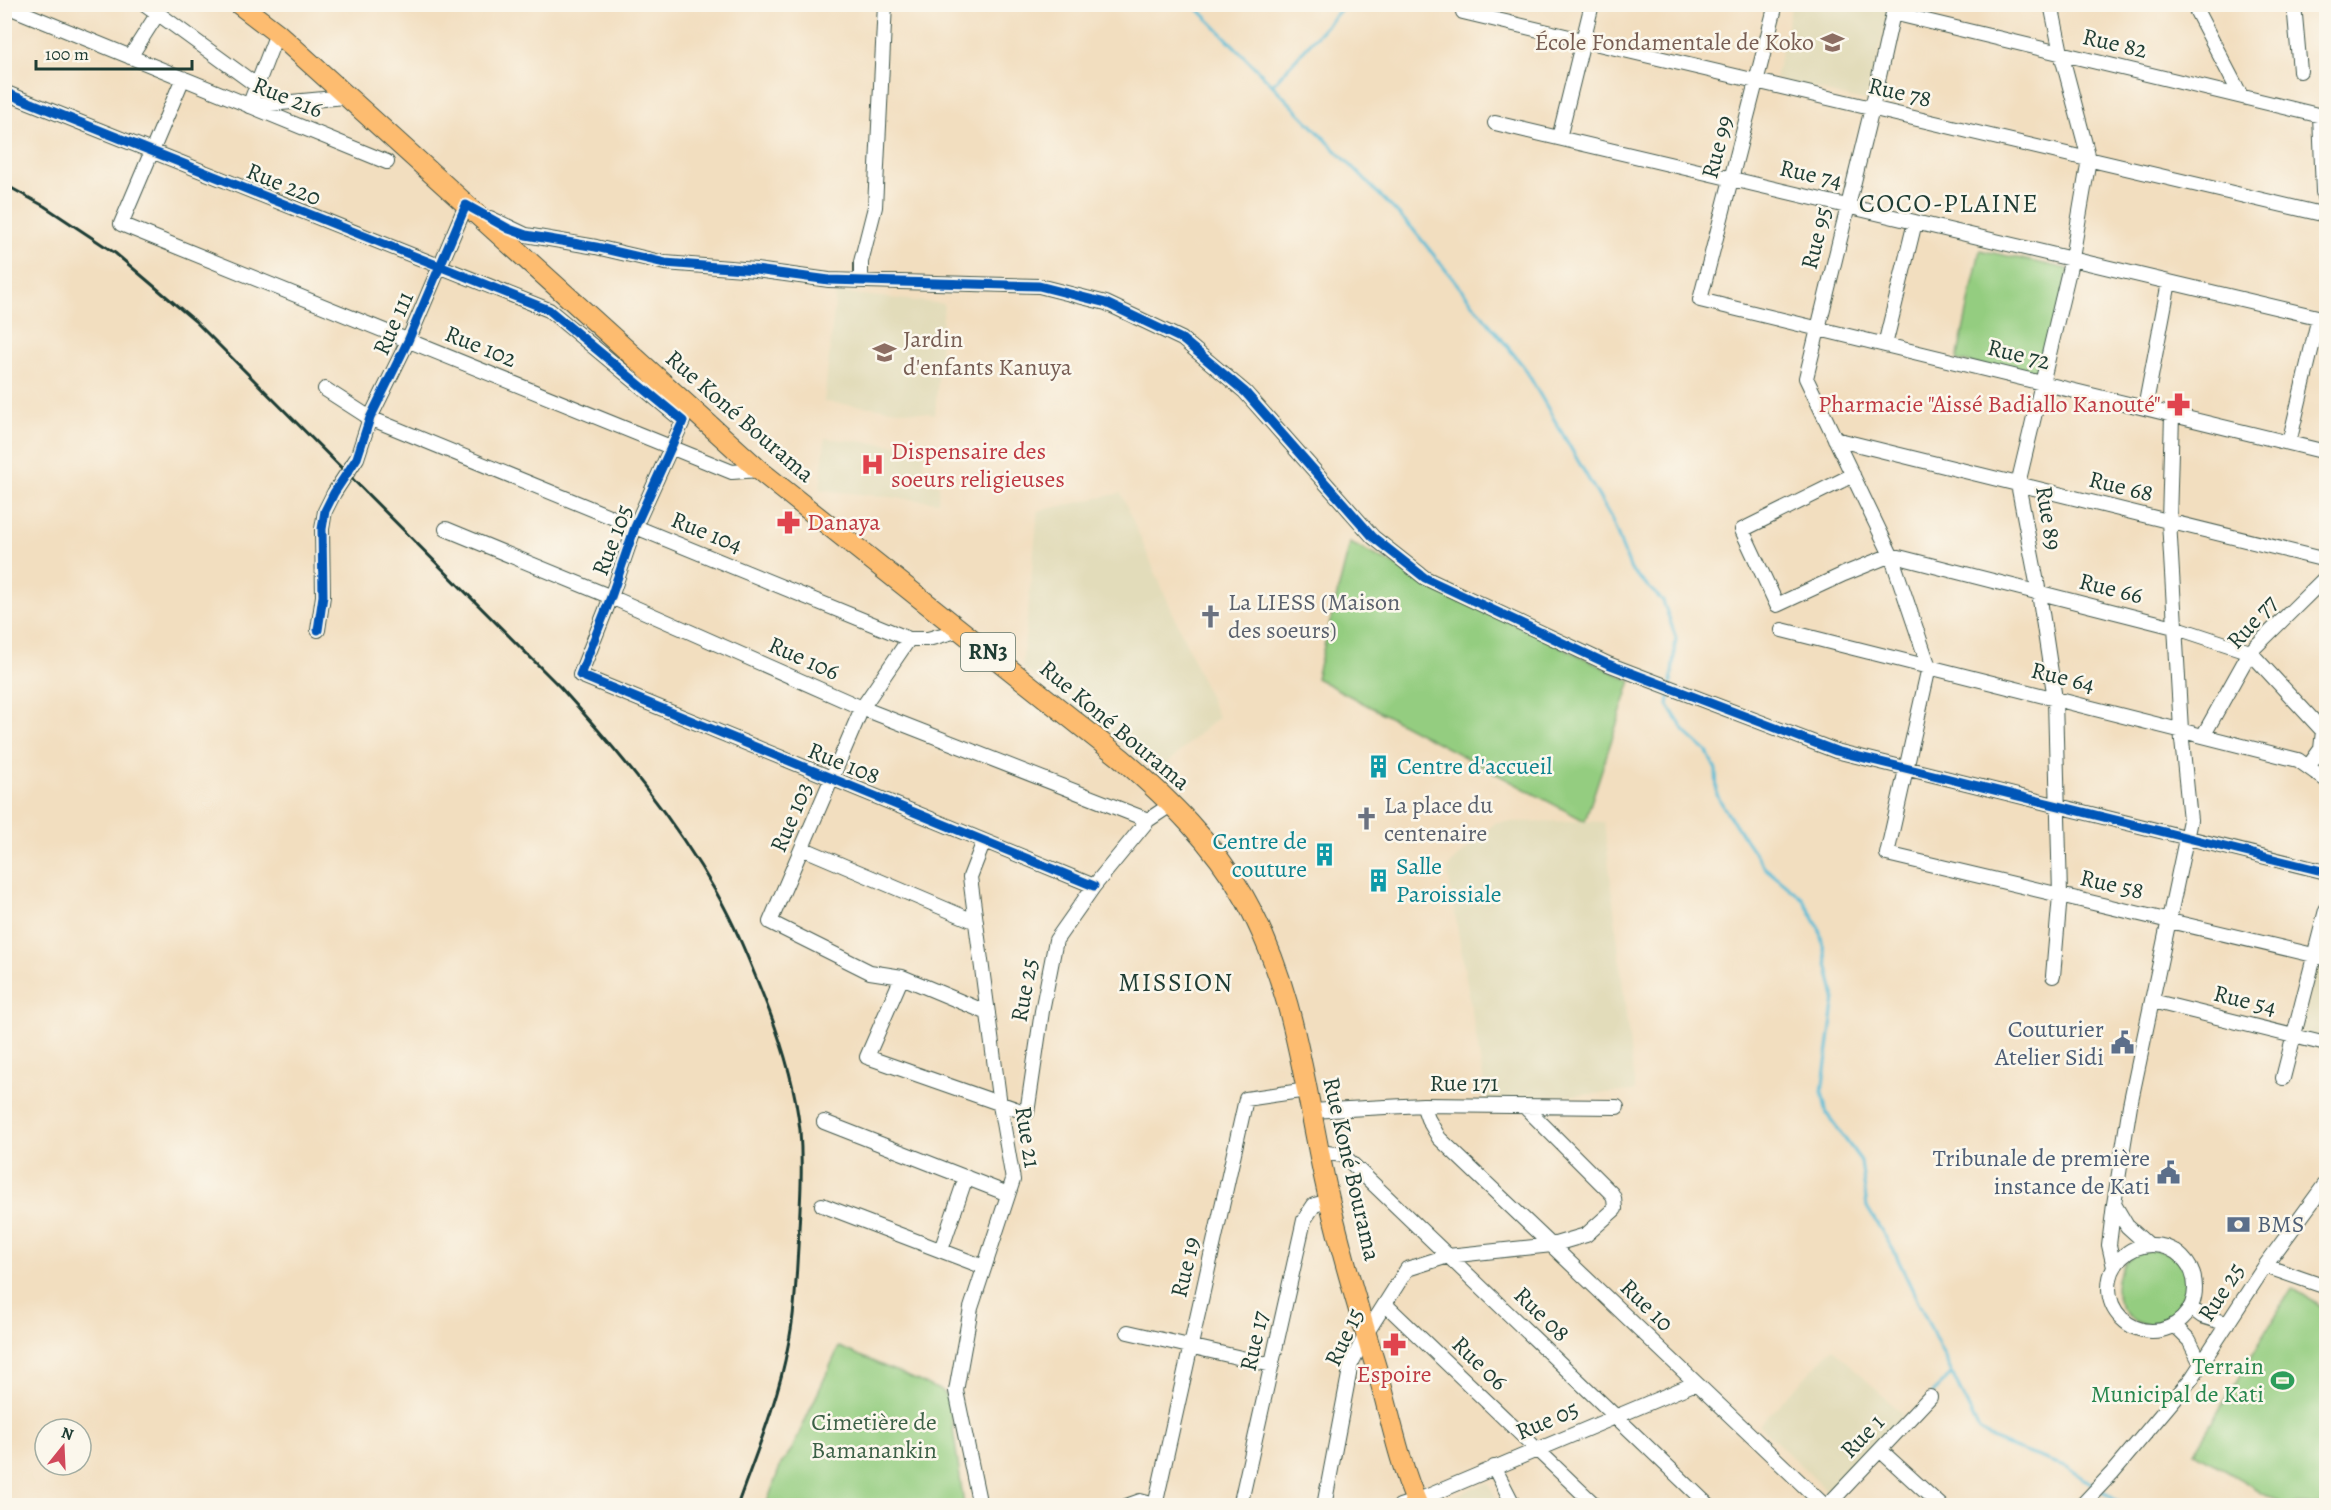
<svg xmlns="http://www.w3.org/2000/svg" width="2331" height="1510" font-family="Alegreya,serif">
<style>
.built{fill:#e2dcba}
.green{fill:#94cd80;stroke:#5a855a;stroke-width:1.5}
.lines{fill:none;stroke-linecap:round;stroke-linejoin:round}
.stream{stroke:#58bbd6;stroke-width:3}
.minor-casing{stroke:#3f5549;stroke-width:16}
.highway-casing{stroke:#3f5549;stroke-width:22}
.minor{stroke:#fff;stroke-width:14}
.highway{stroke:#fdbc70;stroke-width:20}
.rail{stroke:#1f3d34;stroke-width:3}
.cycleway-casing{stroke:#fbf7ec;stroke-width:13}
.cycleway{stroke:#0057b8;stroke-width:9}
.labels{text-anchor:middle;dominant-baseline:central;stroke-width:5;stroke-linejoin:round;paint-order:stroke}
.shield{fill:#fbf7ec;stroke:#61756b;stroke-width:1.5}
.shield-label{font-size:22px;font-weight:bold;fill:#1f3d34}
.education-label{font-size:24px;fill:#785e54;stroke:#fbf7ec;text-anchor:end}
.street-label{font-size:24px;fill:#1f3d34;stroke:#fbf7ec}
.health-label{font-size:24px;fill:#be3a42;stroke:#fbf7ec;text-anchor:start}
.worship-label{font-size:24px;fill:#5b616d;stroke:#fbf7ec;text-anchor:start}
.culture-label{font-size:24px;fill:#0d838f;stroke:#fbf7ec;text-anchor:start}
.service-label{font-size:24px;fill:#4e5e75;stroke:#fbf7ec;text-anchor:end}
.leisure-label{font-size:24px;fill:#27864d;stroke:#fbf7ec;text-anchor:end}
.park-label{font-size:24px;fill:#3c6147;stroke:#fbf7ec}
.neighbourhood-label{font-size:26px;letter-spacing:1.5px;fill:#1f3d34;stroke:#fbf7ec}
</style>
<rect width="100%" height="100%" fill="#fbf7ec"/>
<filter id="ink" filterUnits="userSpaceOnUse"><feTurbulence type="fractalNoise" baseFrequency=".0167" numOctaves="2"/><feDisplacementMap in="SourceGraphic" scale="12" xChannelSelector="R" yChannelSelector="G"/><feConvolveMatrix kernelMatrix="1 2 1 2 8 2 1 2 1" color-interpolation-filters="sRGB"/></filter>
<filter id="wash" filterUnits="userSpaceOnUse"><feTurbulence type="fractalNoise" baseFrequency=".008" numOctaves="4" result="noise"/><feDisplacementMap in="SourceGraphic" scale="24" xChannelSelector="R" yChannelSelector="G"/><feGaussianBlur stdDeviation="1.35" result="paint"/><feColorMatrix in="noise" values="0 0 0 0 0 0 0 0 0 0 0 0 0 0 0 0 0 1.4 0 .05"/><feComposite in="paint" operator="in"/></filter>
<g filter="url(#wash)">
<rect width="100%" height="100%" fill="#f2debf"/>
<path class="built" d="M1792 5H1890L1867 102 1775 79Z
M836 292 944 304 935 414 824 402Z
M825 438 925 448 922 482 939 484 938 502 820 490Z
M1121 493 1218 717 1160 770 1118 741 1022 668 1038 511Z
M1585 821 1604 822 1635 1091 1487 1101 1447 868 1496 822Z
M2317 965 2326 967V1040L2300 1035Z
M1833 1348 1903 1415 1828 1492 1759 1425Z
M1488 1482 1500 1505H1431Z"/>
<path class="green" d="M1980 250 2068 269 2045 379 1957 360Z
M1350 543 1631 681 1585 821 1316 678Z
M2116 1288a38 38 0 1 1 76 0a38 38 0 1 1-76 0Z
M2292 1288 2326 1309V1505H2284L2194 1452Z
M839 1347 942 1391 949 1401 964 1505H766L781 1464 792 1449Z"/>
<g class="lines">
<path class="stream" d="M1193 4 1412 228 1524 367 1611 518 1631 570 1663 601 1676 638 1671 683
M1273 84 1342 8V4
M1670 693 1668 705 1685 732 1707 752 1716 770 1717 795 1726 811 1765 868 1803 899 1819 928 1835 998 1822 1092 1827 1114 1861 1161 1867 1207 1894 1251 1979 1430 2003 1444 2067 1467 2095 1486
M1932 1393 1951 1375
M2101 1490 2124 1506
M1823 1500 1846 1473 1868 1453"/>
</g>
</g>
<g filter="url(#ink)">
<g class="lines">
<defs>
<path id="minor" d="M145 4 256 85
M1776 4 1700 300 2326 452
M1895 4 1872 108 1806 378 1891 555 1929 667 1887 854 2326 958
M2051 4 2061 53 2089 159 2072 258 2018 484 2039 593 2055 699 2060 895 2053 976
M2193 4 2241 96
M2294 4 2300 71
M4 5 387 162
M1463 12 2326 215
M1893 13 2326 117
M277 33 249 106 345 97
M130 57 158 13
M183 78 121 224 732 472 759 470
M4 92 549 310 683 421 635 527 611 597 580 675 1094 886
M2320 115 2323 192 2326 205
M1495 123 2326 319
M1559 138 1592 4
M490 218 526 235 596 247 665 263 756 270 829 280 1039 286 1106 303 1182 339 1245 392 1373 537 1425 578 1608 664 1836 751 2326 872
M861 280V262L875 207 885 4
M1885 345 1915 222
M325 389 370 418 909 639H928L960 630
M2145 408 2169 282
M1835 439 2326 560
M2289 443 2319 317
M1853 475 1742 530 1777 605 1844 574 1891 555 2174 627 2250 652 2323 731
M446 529 611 597 862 708 1148 820
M318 630 323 596 322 529 325 511 334 493 357 458 370 418 408 341 466 205 474 209
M1782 630 2298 760 2326 780
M909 639 862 708 770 922 870 972 902 977 988 1013
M2203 736 2250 652 2326 577
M2308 767 2321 749 2323 731 2326 725
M802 848 976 922
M902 977 867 1057 1027 1113 1042 1011 1056 940 1094 886 1148 820 1172 804
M2152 1001 2326 1044
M2283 1078 2326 910
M1423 1105 1428 1119 1439 1138 1825 1506
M1311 1111 1423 1105 1617 1107
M824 1122 1008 1194
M1319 1152 1343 1155 1709 1506
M2114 1204 2130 1105 2190 820 2181 730 2169 521 2172 415
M822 1205 984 1267
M2109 1288a43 43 0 1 1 86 0a43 43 0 1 1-86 0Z
M941 1250 966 1177
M2265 1266 2326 1287
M2114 1267 2109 1245 2114 1204 2127 1226 2148 1245
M1385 1304 1596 1506
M2191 1308 2202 1316 2228 1324
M2175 1326 2189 1340 2201 1364
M1128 1332 1272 1365
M1880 1450 1941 1506
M1494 1467 1514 1506
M980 1506 956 1391 971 1308 1013 1180 1000 1105 970 877 984 841
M1126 1506 1140 1501 1155 1505
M1155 1506 1246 1099 1307 1090
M1240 1506 1304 1220 1314 1205 1330 1201
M1324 1506 1351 1364 1366 1334 1407 1269 1448 1256 1552 1245 1586 1235 1615 1209 1614 1198 1612 1194 1524 1106
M1400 1506 1416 1501 1696 1383
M1827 1506 1930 1397
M2081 1506 2112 1473 2192 1378 2265 1266 2326 1183"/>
<path id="highway" d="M239 4 277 33 759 470 1121 758C1168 799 1213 842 1244 897 1290 979 1301 1062 1319 1152 1334 1230 1358 1308 1381 1384 1392 1425 1401 1467 1418 1506"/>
</defs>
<use href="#minor" class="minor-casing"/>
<use href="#highway" class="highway-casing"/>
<use href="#minor" class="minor"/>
<use href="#highway" class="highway"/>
<path class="rail" d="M4 184 44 206 115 253 195 321 560 687C618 751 673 817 716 892 735 925 749 960 763 995 780 1037 795 1084 800 1130 803 1169 800 1208 798 1247 796 1280 795 1314 788 1346 778 1401 756 1453 737 1506"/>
<defs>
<path id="cycleway" d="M4 92 549 310 683 421 635 527 611 597 580 675 1094 886
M318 630 323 596 322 529 325 511 334 493 357 458 370 418 408 341 466 205 509 229 526 235 596 247 665 263 756 270 829 280 1039 286 1106 303 1182 339 1245 392 1373 537 1425 578 1608 664 1836 751 2326 872"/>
</defs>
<use href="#cycleway" class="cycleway-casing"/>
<use href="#cycleway" class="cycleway"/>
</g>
</g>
<defs>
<symbol id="school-bare" viewBox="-9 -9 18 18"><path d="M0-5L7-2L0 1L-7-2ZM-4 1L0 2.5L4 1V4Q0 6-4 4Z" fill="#8d6e63" stroke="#fbf7ec" stroke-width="2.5" paint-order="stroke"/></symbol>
<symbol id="pharmacy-bare" viewBox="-9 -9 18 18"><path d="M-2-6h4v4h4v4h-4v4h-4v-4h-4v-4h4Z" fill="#e0444e" stroke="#fbf7ec" stroke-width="2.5" paint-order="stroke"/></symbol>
<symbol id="hospital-bare" viewBox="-9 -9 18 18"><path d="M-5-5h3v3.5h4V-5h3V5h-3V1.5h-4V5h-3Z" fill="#e0444e" stroke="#fbf7ec" stroke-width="2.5" paint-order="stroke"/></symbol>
<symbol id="church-bare" viewBox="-9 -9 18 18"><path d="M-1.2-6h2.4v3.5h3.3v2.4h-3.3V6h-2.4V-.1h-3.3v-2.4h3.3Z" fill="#6b7280" stroke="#fbf7ec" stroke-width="2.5" paint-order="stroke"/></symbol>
<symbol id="building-bare" viewBox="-9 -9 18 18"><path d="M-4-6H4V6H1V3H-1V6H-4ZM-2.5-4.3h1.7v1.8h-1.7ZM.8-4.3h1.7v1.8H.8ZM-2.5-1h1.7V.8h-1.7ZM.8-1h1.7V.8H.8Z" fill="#0f9aa8" stroke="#fbf7ec" stroke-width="2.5" paint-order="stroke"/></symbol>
<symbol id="civic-bare" viewBox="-9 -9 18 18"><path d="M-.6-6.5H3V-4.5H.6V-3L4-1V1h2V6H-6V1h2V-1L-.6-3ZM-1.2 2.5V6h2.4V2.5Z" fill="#5c6f8a" stroke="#fbf7ec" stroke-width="2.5" paint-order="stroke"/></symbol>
<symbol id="bank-bare" viewBox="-9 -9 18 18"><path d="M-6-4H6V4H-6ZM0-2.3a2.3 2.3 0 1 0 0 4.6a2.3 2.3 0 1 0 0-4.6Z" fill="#5c6f8a" stroke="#fbf7ec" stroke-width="2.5" paint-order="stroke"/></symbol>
<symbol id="stadium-bare" viewBox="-9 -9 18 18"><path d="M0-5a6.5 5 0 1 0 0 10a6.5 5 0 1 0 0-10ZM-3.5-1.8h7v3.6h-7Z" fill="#2e9e5b" stroke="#fbf7ec" stroke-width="2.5" paint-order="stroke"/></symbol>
</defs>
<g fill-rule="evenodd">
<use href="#school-bare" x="1816" y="26" width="33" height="33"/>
<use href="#school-bare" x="868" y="336" width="33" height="33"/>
<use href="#pharmacy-bare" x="2162" y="388" width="33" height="33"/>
<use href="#hospital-bare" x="856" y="448" width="33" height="33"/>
<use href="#pharmacy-bare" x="772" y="506" width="33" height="33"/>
<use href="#church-bare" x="1194" y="600" width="33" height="33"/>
<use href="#building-bare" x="1362" y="750" width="33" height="33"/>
<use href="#church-bare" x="1350" y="802" width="33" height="33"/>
<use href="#building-bare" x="1308" y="838" width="33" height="33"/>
<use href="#building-bare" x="1362" y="864" width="33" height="33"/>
<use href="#civic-bare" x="2106" y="1026" width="33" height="33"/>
<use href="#civic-bare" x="2152" y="1156" width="33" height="33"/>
<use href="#bank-bare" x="2222" y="1208" width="33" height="33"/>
<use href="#pharmacy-bare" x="1378" y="1328" width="33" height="33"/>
<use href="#stadium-bare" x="2266" y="1364" width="33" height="33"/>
</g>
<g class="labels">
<rect class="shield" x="961" y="633" width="54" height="38" rx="4.5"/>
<g class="shield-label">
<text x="988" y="652">RN3</text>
</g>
<g class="education-label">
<text x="1814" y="42">École Fondamentale de Koko</text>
<text x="903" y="339" text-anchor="start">Jardin<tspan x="903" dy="28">d'enfants Kanuya</tspan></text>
</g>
<g class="street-label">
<text transform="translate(2115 43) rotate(13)">Rue 82</text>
<text transform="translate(1900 92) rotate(13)">Rue 78</text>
<text transform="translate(288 97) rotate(22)">Rue 216</text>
<text transform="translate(1717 147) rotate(-75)">Rue 99</text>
<text transform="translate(1811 174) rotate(13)">Rue 74</text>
<text transform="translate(284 184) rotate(22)">Rue 220</text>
<text transform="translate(1816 238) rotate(-76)">Rue 95</text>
<text transform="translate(393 323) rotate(-66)">Rue 111</text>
<text transform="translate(481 346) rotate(22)">Rue 102</text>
<text transform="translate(2019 354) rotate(14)">Rue 72</text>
<text transform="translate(740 416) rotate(41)">Rue Koné Bourama</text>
<text transform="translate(2121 486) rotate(14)">Rue 68</text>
<text transform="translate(2049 518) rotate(81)">Rue 89</text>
<text transform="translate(707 532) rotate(22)">Rue 104</text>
<text transform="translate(612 540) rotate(-69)">Rue 105</text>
<text transform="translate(2111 588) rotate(14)">Rue 66</text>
<text transform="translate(2252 622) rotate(-48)">Rue 77</text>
<text transform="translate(804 658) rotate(24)">Rue 106</text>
<text transform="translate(2063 677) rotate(14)">Rue 64</text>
<text transform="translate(1115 725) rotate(40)">Rue Koné Bourama</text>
<text transform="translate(844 763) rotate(22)">Rue 108</text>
<text transform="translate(791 817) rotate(-67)">Rue 103</text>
<text transform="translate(2112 884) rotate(13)">Rue 58</text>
<text transform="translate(1024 990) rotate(-80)">Rue 25</text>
<text transform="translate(2245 1000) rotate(14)">Rue 54</text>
<text x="1464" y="1083">Rue 171</text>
<text transform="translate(1028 1137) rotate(81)">Rue 21</text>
<text transform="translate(1352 1169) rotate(77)">Rue Koné Bourama</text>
<text transform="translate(1185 1267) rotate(-77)">Rue 19</text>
<text transform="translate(2221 1292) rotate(-57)">Rue 25</text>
<text transform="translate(1647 1305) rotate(44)">Rue 10</text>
<text transform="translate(1542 1314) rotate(44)">Rue 08</text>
<text transform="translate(1344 1337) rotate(-65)">Rue 15</text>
<text transform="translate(1254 1341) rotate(-77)">Rue 17</text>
<text transform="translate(1480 1363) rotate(44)">Rue 06</text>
<text transform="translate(1547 1420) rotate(-23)">Rue 05</text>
<text transform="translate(1862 1436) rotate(-46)">Rue 1</text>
</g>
<g class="health-label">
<text x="2161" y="404" text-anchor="end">Pharmacie "Aissé Badiallo Kanouté"</text>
<text x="891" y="451">Dispensaire des<tspan x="891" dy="28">soeurs religieuses</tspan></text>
<text x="807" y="522">Danaya</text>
<text x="1394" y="1374" text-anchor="middle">Espoire</text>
</g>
<g class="worship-label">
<text x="1228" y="602">La LIESS (Maison<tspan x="1228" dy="28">des soeurs)</tspan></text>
<text x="1384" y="805">La place du<tspan x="1384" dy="28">centenaire</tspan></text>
</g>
<g class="culture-label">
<text x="1397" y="766">Centre d'accueil</text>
<text x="1307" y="841" text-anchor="end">Centre de<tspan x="1307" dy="28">couture</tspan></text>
<text x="1396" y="866">Salle<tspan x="1396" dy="28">Paroissiale</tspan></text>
</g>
<g class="service-label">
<text x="2104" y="1029">Couturier<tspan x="2104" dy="28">Atelier Sidi</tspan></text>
<text x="2150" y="1158">Tribunale de première<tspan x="2150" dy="28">instance de Kati</tspan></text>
<text x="2257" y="1224" text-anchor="start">BMS</text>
</g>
<g class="leisure-label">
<text x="2264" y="1366">Terrain<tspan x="2264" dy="28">Municipal de Kati</tspan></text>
</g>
<g class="park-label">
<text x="874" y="1422">Cimetière de<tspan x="874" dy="28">Bamanankin</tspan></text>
</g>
<g class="neighbourhood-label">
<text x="1949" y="203">COCO-PLAINE</text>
<text x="1176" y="982">MISSION</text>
</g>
</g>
<rect width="2331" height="1510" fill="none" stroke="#fbf7ec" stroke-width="24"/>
<g transform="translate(63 1447) rotate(18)"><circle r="28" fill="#fbf7ec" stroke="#a3ada2" stroke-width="1.5"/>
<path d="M0-4.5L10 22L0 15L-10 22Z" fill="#d1495b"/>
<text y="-9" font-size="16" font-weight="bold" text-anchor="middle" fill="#1f3d34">N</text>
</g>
<path d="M36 60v9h156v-9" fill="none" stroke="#1f3d34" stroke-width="3"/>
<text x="45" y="60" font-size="18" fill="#1f3d34" stroke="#fbf7ec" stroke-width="4.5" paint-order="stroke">100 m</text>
</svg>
